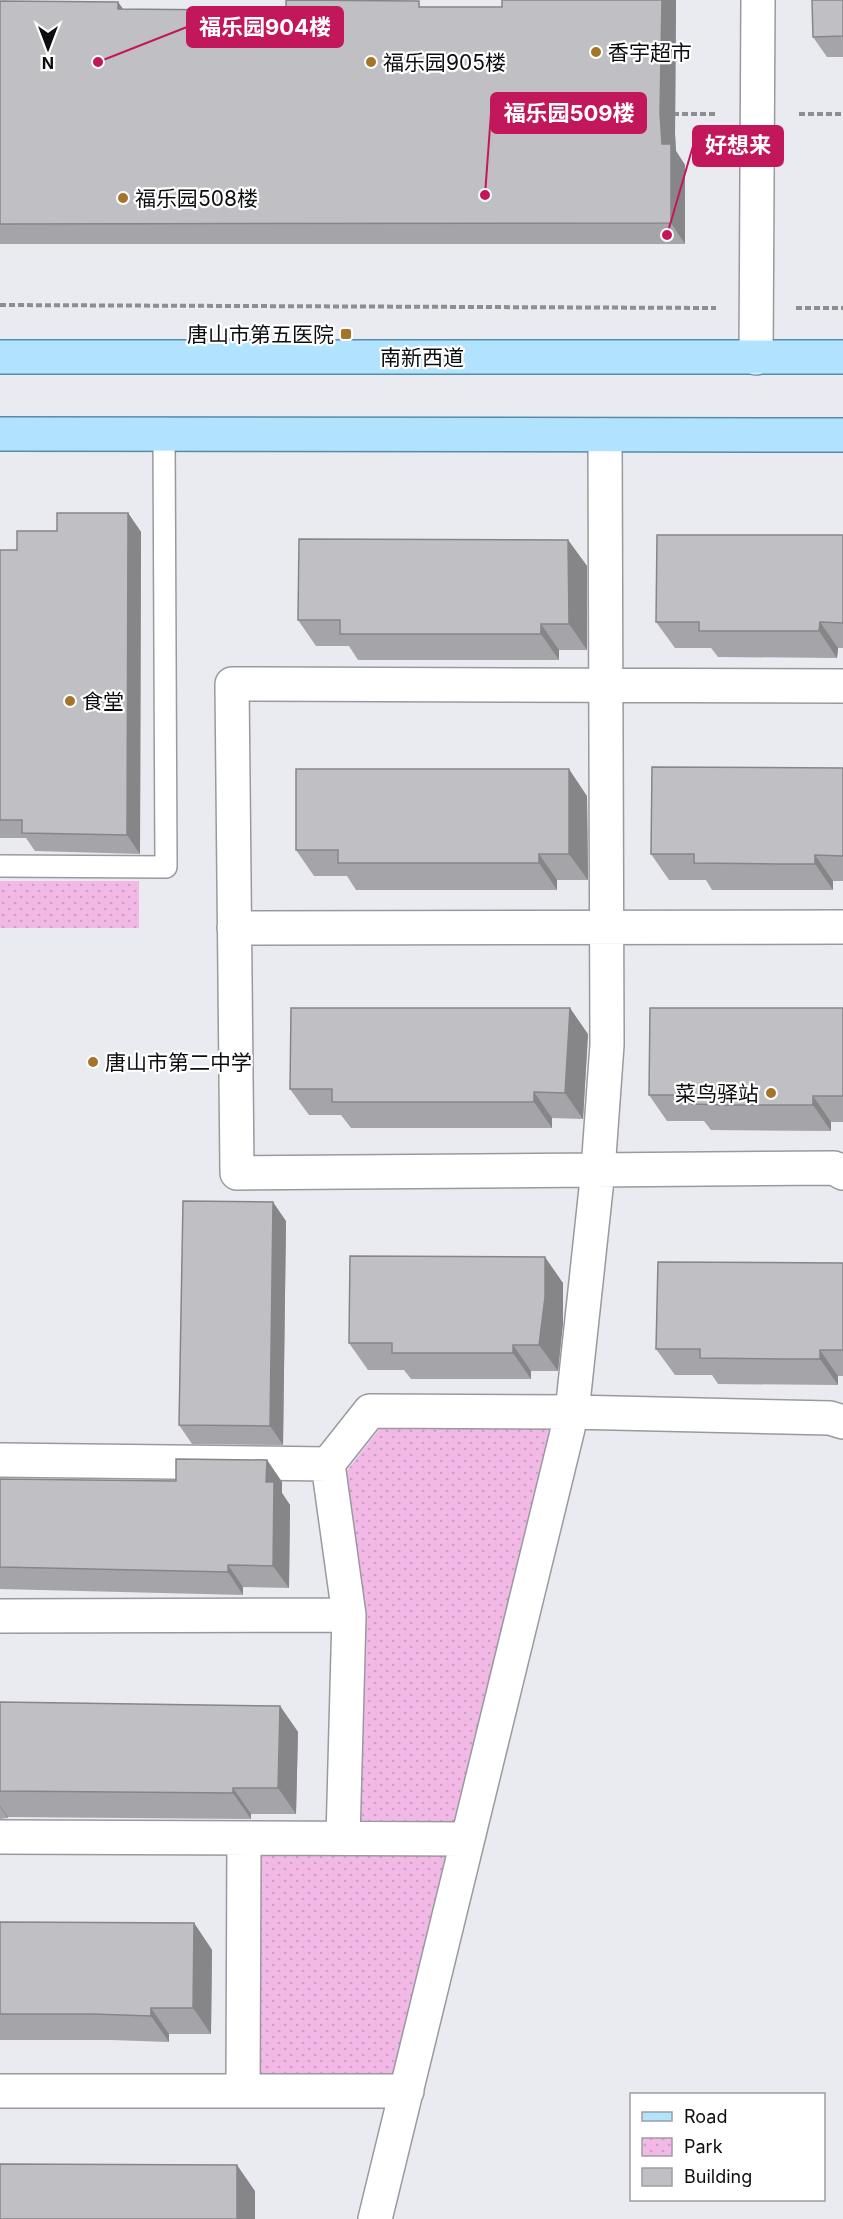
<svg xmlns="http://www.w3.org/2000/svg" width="843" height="2219" font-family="Inter,'Noto Sans SC',sans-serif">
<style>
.park{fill:url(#park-dots)}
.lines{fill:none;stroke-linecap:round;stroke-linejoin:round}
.lane-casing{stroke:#989a9f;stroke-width:24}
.street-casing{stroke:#989a9f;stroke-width:36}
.primary-casing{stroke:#558caa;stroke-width:36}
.path{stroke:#8c8e91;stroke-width:4;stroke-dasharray:6 3;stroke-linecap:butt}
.lane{stroke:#fff;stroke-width:21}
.street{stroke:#fff;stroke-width:33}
.primary{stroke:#b1e3fe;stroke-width:33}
.wall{fill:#a5a4a9}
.shaded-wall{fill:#868689}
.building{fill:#c0bfc4;stroke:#868689;stroke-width:1.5}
.poi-dot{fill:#a6732b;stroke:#fff;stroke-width:2}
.labels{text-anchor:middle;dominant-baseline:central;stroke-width:4.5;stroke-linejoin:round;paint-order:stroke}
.poi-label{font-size:21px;fill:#0c0d0f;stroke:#fff;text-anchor:start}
.street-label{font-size:21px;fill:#0c0d0f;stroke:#fff}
.leader{fill:none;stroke:#c2185b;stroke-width:2}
.callout-dot{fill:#c2185b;stroke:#fff;stroke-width:2}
.callout{fill:#c2185b;stroke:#c2185b;stroke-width:2}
.callout-label{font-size:22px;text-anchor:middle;font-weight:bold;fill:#fff}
</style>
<defs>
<pattern id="park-dots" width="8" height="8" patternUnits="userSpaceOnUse" patternTransform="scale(1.5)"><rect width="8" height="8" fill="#f2b9e7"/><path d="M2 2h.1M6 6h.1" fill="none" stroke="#ce9ec5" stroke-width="1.8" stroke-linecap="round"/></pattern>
</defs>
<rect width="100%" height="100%" fill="#e9ebf0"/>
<path class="park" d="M0 881H139V928H0Z
M381 1427 552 1428 457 1823 359 1822 345 1473Z
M253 1847 448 1848 393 2083H248Z"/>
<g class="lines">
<defs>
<path id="lane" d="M0 866 166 867 164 434"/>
<path id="street" d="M756 358 758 0
M843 686 232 684 237 1173 834 1168 843 1173
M234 928 843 927
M0 1460 328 1464
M0 1616 349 1615
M0 1837 467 1839
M343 1838 349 1615 328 1464 370 1411 572 1412 830 1418 843 1422
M0 2091H407
M243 2091 244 1838
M375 2219 572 1412 598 1170 607 1045 605 435"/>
<path id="primary" d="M0 357H843
M0 434 843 435"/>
</defs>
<use href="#lane" class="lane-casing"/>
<use href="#street" class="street-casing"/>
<use href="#primary" class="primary-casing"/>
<path class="path" d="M673 114H716
M799 114H843
M0 305 716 308
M796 308H843"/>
<use href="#lane" class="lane"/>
<use href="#street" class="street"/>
<use href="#primary" class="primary"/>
</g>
<path class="wall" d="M502 0H676L675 134 676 151 685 165V244H0V1L118 2 123 9 229 10 286 8 423 7H502Z
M843 0V57H827L813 37Z
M128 513 141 532 140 854 35 851 26 838H0V550H17L57 531Z
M843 535V648H838L837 658 718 657 711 648H675L656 622Z
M568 540 587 566V650H559V660H358L349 646H316L298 620Z
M843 768V881H833V890H712L706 880H669L651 854Z
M587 796 588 880H557V890H356L347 876H314L296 850Z
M843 1008V1122H831V1131L711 1130 704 1121H667L649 1095Z
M588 1034 583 1119 552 1118V1128H351L341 1115H309L290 1089Z
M286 1221 283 1445 192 1444 179 1425Z
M843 1263V1376H838V1385L718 1384 712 1375H675L656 1349Z
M563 1283V1323L558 1371H531V1379H411L404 1370H368L349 1343Z
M267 1460 282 1482V1493L290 1505 289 1588 243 1587V1595L0 1589V1479L176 1481Z
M0 1702 280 1706 298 1732 296 1814H251V1819L8 1817V1818L0 1819Z
M0 1922 194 1923 212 1950 211 2034H169V2042L111 2040H0Z"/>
<path class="shaded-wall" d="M662 0H676L675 134 676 151 685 165V244L671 223 662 144 660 113Z
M118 2 133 23 118 9Z
M128 513 141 532 140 854 127 835Z
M568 540 587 566V650L569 624Z
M820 622 838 648 837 658 819 631Z
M541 624 559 650V660L541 634Z
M569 769 587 796 588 880 569 854Z
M539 854 557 880V890L539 863Z
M815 855 833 881V890L815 864Z
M570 1008 588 1034 583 1119 565 1093Z
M534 1092 552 1118V1128L534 1102Z
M813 1096 831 1122V1131L813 1105Z
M273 1202 286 1221 283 1445 270 1426Z
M545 1257 563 1283V1323L558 1371 539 1345Z
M513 1345 531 1371V1379L513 1353Z
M820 1350 838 1376V1385L820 1359Z
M267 1460 282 1482V1493L290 1505 289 1588 273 1566 266 1482Z
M228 1565 243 1587V1595L228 1572Z
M280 1706 298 1732 296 1814 278 1788Z
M233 1788 251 1814V1819L233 1793Z
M0 1806 8 1817V1818L0 1807Z
M194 1923 212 1950 211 2034 193 2008Z
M151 2008 169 2034V2042L151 2016Z
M237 2165 255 2191V2219H237Z"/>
<path class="building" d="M286 0 419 1V7H502V0H662L660 113 662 144H671V223L0 224V1L118 2V9L229 10V7L286 8Z
M812 0H843V36L813 37Z
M57 513H128L127 835 22 833V820H0V550H17V531H57Z
M657 535H843V623L820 622 819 631H699V622H656Z
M299 539 568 540 569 624H541V634H340V620H298Z
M652 767 843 768V856L815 855V864H778L694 863V854H651Z
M296 769H569V854H539V863H338V850H296Z
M291 1008H570L565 1093 534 1092V1102H332V1089H290Z
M650 1008H843V1096H813V1105H725L692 1104V1095H649Z
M183 1201 273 1202 270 1426 179 1425Z
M350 1256 545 1257V1297L539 1345H513V1353H392V1343H349Z
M658 1262 843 1263V1350H820V1359H783L700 1358V1349H656Z
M176 1459 267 1460 266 1482H274L273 1566 228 1565V1572L0 1567V1479L176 1481Z
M0 1702 280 1706 278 1788H233V1793L0 1791Z
M0 1922 194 1923 193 2008H151V2016L93 2014H0Z
M0 2164 237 2165V2219H0Z"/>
<g class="poi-dot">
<circle cx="596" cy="52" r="6"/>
<circle cx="371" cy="62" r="6"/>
<circle cx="123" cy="198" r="6"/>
<rect x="340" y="328" width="12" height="12" rx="3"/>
<circle cx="70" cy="701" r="6"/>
<circle cx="93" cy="1062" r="6"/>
<circle cx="771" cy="1093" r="6"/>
</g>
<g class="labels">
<g class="poi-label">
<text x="608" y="52">香宇超市</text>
<text x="383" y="62">福乐园905楼</text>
<text x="135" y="198">福乐园508楼</text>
<text x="334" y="334" text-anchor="end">唐山市第五医院</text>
<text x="82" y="701">食堂</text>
<text x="105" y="1062">唐山市第二中学</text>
<text x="759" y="1093" text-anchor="end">菜鸟驿站</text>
</g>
<g class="street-label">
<text x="422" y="357">南新西道</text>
</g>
</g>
<path class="leader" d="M98 62L187 27M485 195L491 113M667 235L693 146"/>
<g class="callout-dot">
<circle cx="98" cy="62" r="6"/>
<circle cx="485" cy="195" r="6"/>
<circle cx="667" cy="235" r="6"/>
</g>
<g class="callout">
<rect x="187" y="7" width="156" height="40" rx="6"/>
<rect x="491" y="93" width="155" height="40" rx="6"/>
<rect x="693" y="126" width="90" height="40" rx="6"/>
</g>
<g class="callout-label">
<text x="265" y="35">福乐园904楼</text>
<text x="569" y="121">福乐园509楼</text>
<text x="738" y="153">好想来</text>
</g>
<rect x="630" y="2093" width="195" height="108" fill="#ffffff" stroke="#9e9e9f" stroke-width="1.5"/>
<rect x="642" y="2112" width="30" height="9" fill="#b1e3fe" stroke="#9e9e9f" stroke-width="1.5"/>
<text x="684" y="2123" font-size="18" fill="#0c0d0f">Road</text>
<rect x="642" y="2138" width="30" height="18" fill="url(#park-dots)" stroke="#9e9e9f" stroke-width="1.5"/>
<text x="684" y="2153" font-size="18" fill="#0c0d0f">Park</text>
<rect x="642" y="2168" width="30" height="18" fill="#c0bfc4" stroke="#9e9e9f" stroke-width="1.5"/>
<text x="684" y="2183" font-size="18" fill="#0c0d0f">Building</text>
<g transform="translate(48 48) rotate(180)" stroke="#ffffff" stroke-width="4.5" paint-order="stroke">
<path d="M0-4.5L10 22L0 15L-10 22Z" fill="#0c0d0f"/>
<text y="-9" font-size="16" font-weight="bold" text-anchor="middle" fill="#0c0d0f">N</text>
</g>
</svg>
